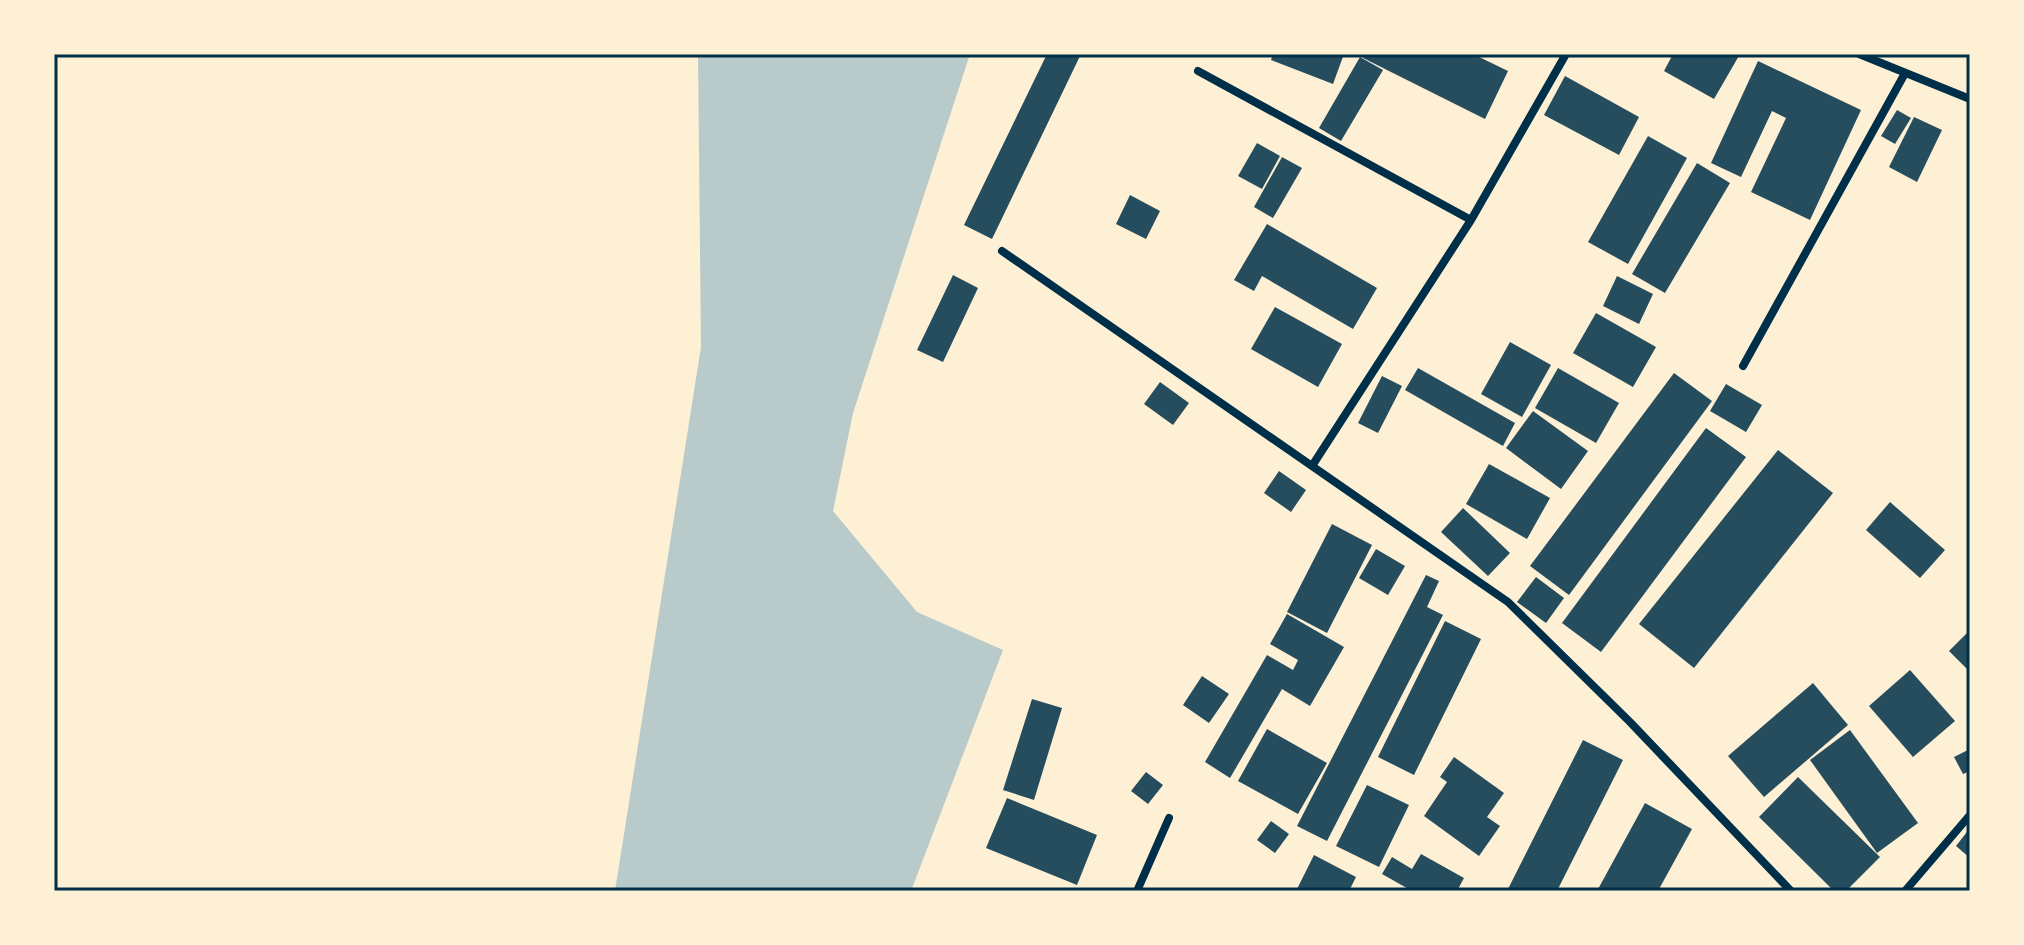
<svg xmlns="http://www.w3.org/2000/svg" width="2024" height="945" font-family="Cabin,sans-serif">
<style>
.green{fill:#b9caca}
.building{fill:#264d5e}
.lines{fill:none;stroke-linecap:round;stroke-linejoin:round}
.minor{stroke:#003049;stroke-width:8}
.neatline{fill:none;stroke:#003049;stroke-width:3}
</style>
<rect width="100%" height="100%" fill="#fdf0d5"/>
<path class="green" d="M698 54H970L853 413 833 511 917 612 1003 650 911 891H615L701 347Z"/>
<path class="building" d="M1047 54 1080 56 992 239 964 225Z
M1273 54H1344L1333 84 1271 60Z
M1365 54H1473L1508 71 1485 119 1363 58Z
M1673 54H1740L1714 99 1664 71Z
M1360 57 1383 70 1341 141 1319 128Z
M1758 61 1861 110 1810 220 1751 192 1786 118 1772 111 1741 177 1711 163Z
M1565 76 1639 117 1619 155 1544 115Z
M1897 110 1911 118 1895 144 1881 136Z
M1914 117 1942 130 1917 182 1889 167Z
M1648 136 1687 158 1628 264 1588 242Z
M1257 143 1280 156 1262 189 1238 176Z
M1282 157 1302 168 1273 218 1254 207Z
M1697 163 1730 183 1665 293 1632 274Z
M1130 195 1160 211 1146 239 1116 224Z
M1267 224 1377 288 1353 329 1262 276 1254 291 1234 280Z
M953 275 978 288 943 362 917 350Z
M1617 276 1653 294 1639 324 1603 306Z
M1275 307 1342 344 1318 387 1251 349Z
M1596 313 1656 347 1633 387 1573 353Z
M1510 342 1551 365 1522 417 1481 394Z
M1418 368 1515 423 1503 446 1405 390Z
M1558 368 1619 403 1596 443 1535 408Z
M1674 373 1712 401 1569 595 1530 566Z
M1382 376 1402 386 1378 433 1358 423Z
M1160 382 1189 403 1173 425 1144 404Z
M1726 384 1762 405 1746 432 1710 411Z
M1533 411 1588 451 1561 489 1506 448Z
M1706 428 1746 457 1601 652 1562 623Z
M1778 450 1833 493 1694 668 1639 624Z
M1489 464 1550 498 1527 539 1466 504Z
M1279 471 1306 490 1291 512 1264 493Z
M1890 502 1945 550 1920 578 1866 530Z
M1463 508 1510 553 1488 576 1441 532Z
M1332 524 1372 545 1327 633 1287 612Z
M1376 549 1405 566 1388 595 1359 578Z
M1426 575 1439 581 1427 607 1443 615 1327 841 1297 826Z
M1536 577 1564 598 1546 623 1517 602Z
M1287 614 1344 647 1310 706 1282 689 1230 778 1205 762 1267 655 1293 670 1298 660 1270 644Z
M1445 621 1481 639 1414 775 1378 757Z
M1967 633 1970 636V672L1949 651Z
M1910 670 1955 721 1913 757 1869 706Z
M1202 676 1229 694 1209 723 1183 705Z
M1813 683 1848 725 1764 797 1728 756Z
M1032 699 1062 708 1034 800 1003 790Z
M1267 729 1327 763 1298 814 1238 781Z
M1850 730 1918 823 1877 853 1810 760Z
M1583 740 1623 760 1557 891H1507Z
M1970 749V771L1963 774 1954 757Z
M1454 757 1504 793 1487 817 1500 826 1479 856 1424 816 1447 782 1440 777Z
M1146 772 1163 785 1148 804 1131 791Z
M1798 777 1880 857 1846 891H1834L1759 817Z
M1367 785 1409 805 1379 867 1336 846Z
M1007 798 1097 835 1077 885 986 848Z
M1645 803 1692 829 1658 891H1597Z
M1271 821 1289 834 1275 853 1257 840Z
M1970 828V858L1956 846Z
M1421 854 1464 878 1457 891H1412L1382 874 1392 857 1412 869Z
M1314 855 1356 877 1349 891H1296Z"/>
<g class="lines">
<path class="minor" d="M1859 54 1970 99
M1198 71 1471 220
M1002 251 1508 602 1630 722 1791 891
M1743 366 1904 75
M1312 466 1471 220 1566 54
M1137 891 1169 818
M1905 891 1970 815"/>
</g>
<rect width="2024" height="945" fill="none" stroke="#fdf0d5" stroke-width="112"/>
<rect x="56" y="56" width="1912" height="833" class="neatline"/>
</svg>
